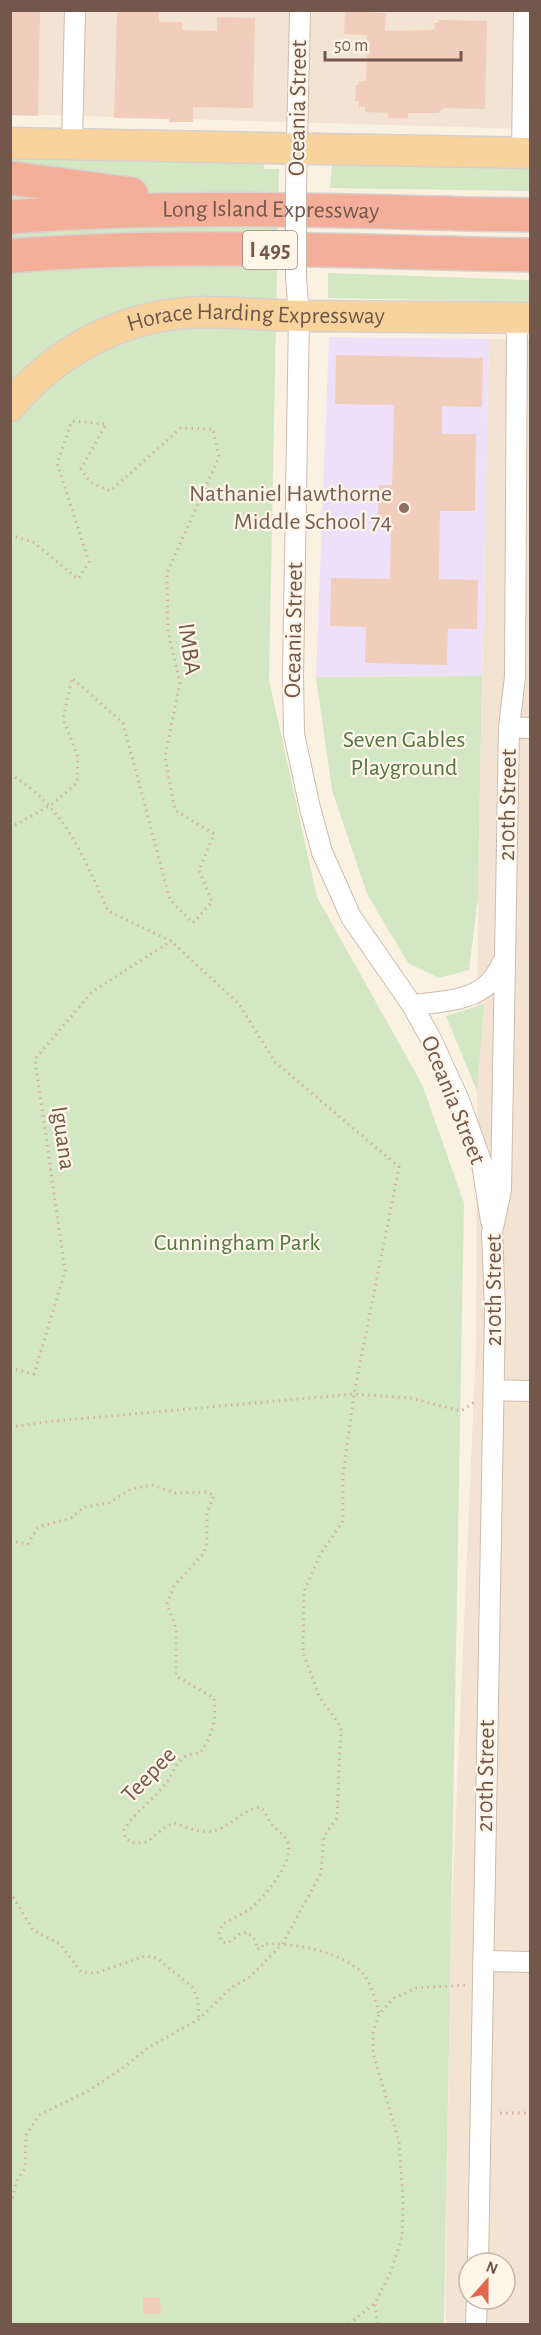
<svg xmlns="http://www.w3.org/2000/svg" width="541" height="2335" font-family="'Alegreya Sans',sans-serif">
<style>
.residential{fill:#f3e3d2;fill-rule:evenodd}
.education{fill:#eee0f8}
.green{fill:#d3e8c2}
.building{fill:#f0cebb}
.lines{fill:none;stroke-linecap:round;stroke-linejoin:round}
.street-casing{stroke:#cfbbad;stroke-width:22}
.primary-casing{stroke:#d8d0cc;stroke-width:33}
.highway-casing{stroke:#d8d0cc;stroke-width:36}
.path{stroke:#d5b29f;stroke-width:3;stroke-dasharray:1.5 4.5;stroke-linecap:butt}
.street{stroke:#fff;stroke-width:20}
.primary{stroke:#f9d39d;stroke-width:30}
.highway{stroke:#f4af9b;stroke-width:33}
.street-bridge-casing{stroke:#cfbbad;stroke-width:22;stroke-linecap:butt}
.street-bridge{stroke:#fff;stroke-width:20}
.education-dot{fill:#8d6e63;stroke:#fff5e9;stroke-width:2}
.labels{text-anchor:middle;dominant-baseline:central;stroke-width:4.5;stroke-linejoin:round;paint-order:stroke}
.shield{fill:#fff5e9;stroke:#9d867a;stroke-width:1.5}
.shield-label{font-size:22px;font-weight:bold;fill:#73574a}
.street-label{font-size:24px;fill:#73574a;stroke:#fff5e9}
.education-label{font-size:24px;fill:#785e54;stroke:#fff5e9;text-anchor:end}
.park-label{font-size:24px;fill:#547842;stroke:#fff5e9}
</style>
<rect width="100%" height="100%" fill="#fbf1e3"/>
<path class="residential" d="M11 11H530V129L11 114Z
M489 339 530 340V2324H445L451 1927 476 1346 478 897ZM469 2263H505V2299H469Z"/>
<path class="education" d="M329 337 489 339 482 676 316 677Z"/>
<path class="green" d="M11 156 264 162V169H279L269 680 317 897 422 1084 464 1203 444 2324H11Z
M332 164 530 169V191L330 188Z
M328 273 530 280V302L328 298Z
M482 676 478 897 469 970 439 978 408 963 367 894 332 790 316 677Z
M484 1004 477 1091 446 1016Z"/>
<path class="building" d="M10 10H40L38 116 10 115Z
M117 10H159V22H182V30L217 31V17L255 18 253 108 193 107V122H169V119L114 118Z
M345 11 386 13 385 31 434 30 435 23H439V20L487 21 485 109 443 108 438 113H408V118H388V113L365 112V107H359V101H355L356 85H359V81H366L367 35 344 34Z
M336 355 483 358 482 407 442 406V434H476L475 511H440L439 579 478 580 477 629H448L447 665 365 663 366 627 330 626 331 578 390 579 391 522H378L379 485H392L394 405 335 404Z
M143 2297H160L161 2314H143Z"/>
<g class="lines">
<defs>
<path id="street" d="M72 144 75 10
M522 154 524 10
M296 187 300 10
M296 278 299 316 293 677 294 734 310 808 322 852 351 917 412 1005 431 1039 459 1100 482 1164 491 1221
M509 727 530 728
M412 1005C436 1002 466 1002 486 986 495 979 500 968 505 958
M494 1390 530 1391
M483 1961 530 1962
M478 2263 495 1310 492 1232 501 1190 509 727 515 677 517 318
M476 2324 477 2299"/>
<g id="primary">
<path d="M10 143 530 153"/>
<path id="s1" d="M10 406C59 348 126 314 201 312 238 312 274 316 311 316 384 316 457 317 530 318"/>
</g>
<g id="highway">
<path d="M10 178 131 194"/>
<path id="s2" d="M10 217C183 203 357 212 530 215"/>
<path d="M10 256C183 242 357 252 530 255"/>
</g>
</defs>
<use href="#street" class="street-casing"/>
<use href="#primary" class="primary-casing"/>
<use href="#highway" class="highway-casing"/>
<path class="path" d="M10 535 33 542 78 579 89 562 57 463 72 421 106 424 81 469 90 482 110 491 181 428 213 429 219 457 167 573 168 632 180 682 165 757 175 810 214 834 199 870 212 902 193 923 170 900 123 723 72 678 63 719 78 757 77 783 51 805 10 828
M10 774C64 806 84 857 108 911L171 941 239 1004 275 1062 399 1167 354 1394 343 1475V1521L321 1553 304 1591 303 1653 320 1698 341 1727 337 1818 324 1836 321 1873 283 1943 250 1977 232 1987 199 2019 149 2047 123 2068 88 2091 39 2115 26 2135 25 2168 17 2180 10 2206
M10 1368 34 1374 65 1271 35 1059 92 992 171 941
M10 1427 54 1421 354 1394 410 1398 461 1411 475 1402
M10 1541 28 1544 38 1527 71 1518 84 1507 109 1503 131 1489 153 1485 174 1493 206 1492 214 1495 207 1513V1541L204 1553 174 1586 167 1604 176 1628V1676L214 1698C217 1717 212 1738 200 1753 196 1754 189 1754 186 1756 175 1762 173 1775 166 1783 153 1801 135 1811 124 1830L125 1837 132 1843 147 1842 165 1827 174 1823C186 1827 203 1835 217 1830 233 1824 241 1811 260 1807 266 1811 266 1816 270 1822 275 1829 285 1834 288 1843 294 1862 264 1898 250 1909 241 1915 231 1919 222 1925L219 1934 222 1942 228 1943 240 1934 247 1932 256 1941 257 1949H261L264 1944C292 1942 345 1952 364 1975 372 1986 376 2001 379 2014
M10 1892 33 1930 60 1944 81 1972 96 1973 145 1956 157 1958 192 1987 198 2000 199 2019
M500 2113H530
M349 2324 375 2303
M377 2324 375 2303 391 2271 402 2237 403 2200 399 2142 373 2053V2033L379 2014 394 1998 416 1988 466 1985"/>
<use href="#street" class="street"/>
<use href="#primary" class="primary"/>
<use href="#highway" class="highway"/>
<defs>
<path id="street-bridge" d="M296 278V187"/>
</defs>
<use href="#street-bridge" class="street-bridge-casing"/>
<use href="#street-bridge" class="street-bridge"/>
</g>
<circle class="education-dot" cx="404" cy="508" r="6"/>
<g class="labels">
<rect class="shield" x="243" y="231" width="54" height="38" rx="4.5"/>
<g class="shield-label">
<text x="270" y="250">I 495</text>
</g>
<g class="street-label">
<text transform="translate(298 108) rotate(-89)">Oceania Street</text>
<text stroke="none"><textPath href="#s2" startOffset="261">Long Island Expressway</textPath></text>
<text stroke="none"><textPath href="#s1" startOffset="274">Horace Harding Expressway</textPath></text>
<text transform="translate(294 630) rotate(-89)">Oceania Street</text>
<text transform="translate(189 649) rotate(82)">IMBA</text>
<text transform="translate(508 805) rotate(-89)">210th Street</text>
<text transform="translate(453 1100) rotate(68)">Oceania Street</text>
<text transform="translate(63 1138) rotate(82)">Iguana</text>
<text transform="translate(494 1290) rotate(-90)">210th Street</text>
<text transform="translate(149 1775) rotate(-46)">Teepee</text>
<text transform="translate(486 1776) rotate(-89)">210th Street</text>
</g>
<g class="education-label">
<text x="392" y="494">Nathaniel Hawthorne<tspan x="392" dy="28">Middle School 74</tspan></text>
</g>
<g class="park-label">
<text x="404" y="740">Seven Gables<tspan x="404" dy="28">Playground</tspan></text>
<text x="237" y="1243">Cunningham Park</text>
</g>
</g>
<rect width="541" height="2335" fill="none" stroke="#73574a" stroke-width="24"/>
<g transform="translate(487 2281) rotate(21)"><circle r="28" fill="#fff5e9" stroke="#c7b6a9" stroke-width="1.5"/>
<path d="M0-4.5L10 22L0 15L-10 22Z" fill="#e3674b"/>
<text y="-9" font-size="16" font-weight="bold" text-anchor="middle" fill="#73574a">N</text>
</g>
<path d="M325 51v9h136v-9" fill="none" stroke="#73574a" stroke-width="3"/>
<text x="334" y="51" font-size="18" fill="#73574a" stroke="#fff5e9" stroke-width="4.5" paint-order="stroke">50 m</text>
</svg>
